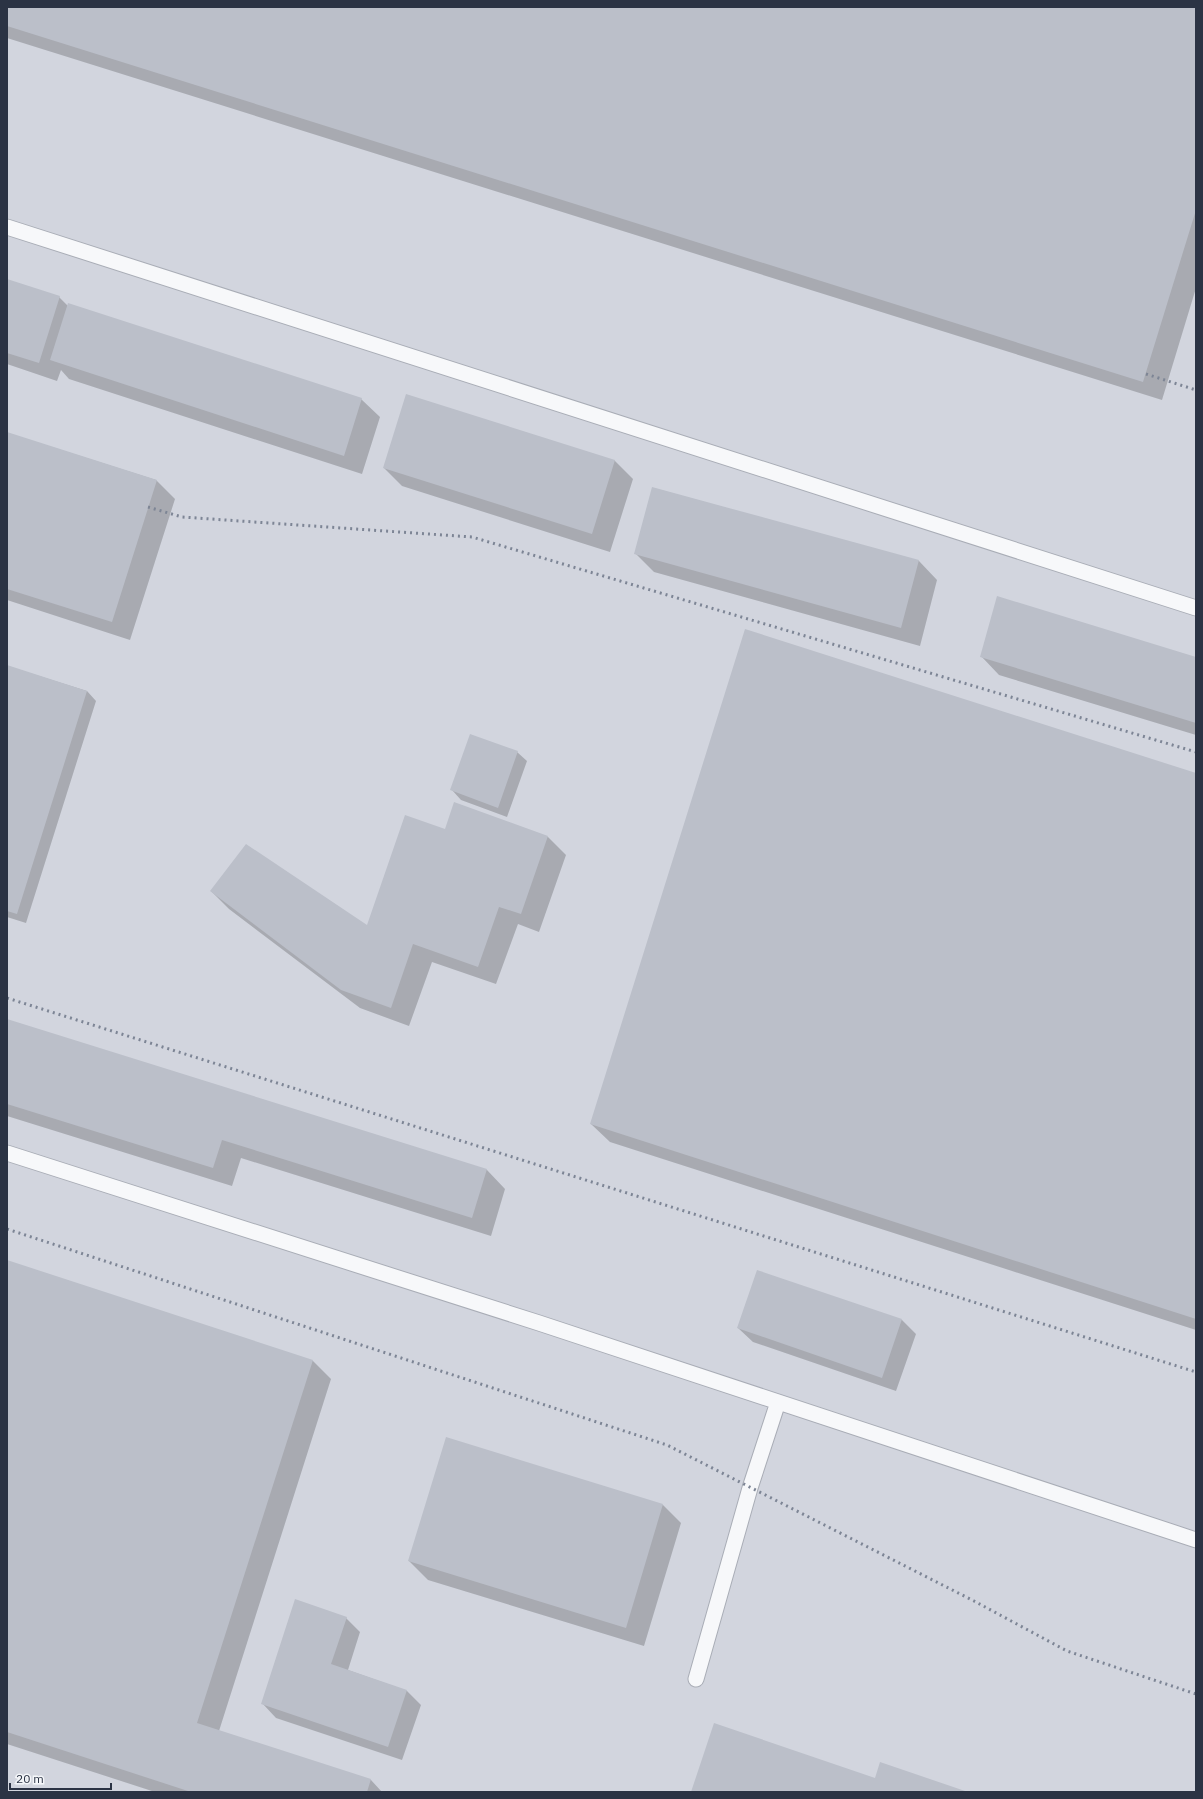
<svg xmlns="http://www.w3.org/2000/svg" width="1203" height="1799" font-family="'IBM Plex Sans',sans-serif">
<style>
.built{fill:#d2d5de}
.shadow{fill:#0003}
.building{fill:#bbbfc9}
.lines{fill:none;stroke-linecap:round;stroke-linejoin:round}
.service-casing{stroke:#a9adb6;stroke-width:17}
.service{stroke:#f7f8fa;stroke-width:15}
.rail{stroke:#7d8595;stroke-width:3;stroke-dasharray:2 4;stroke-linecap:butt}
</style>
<rect width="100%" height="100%" fill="#e4e6ec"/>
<path class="built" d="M7 7H1196V1792H7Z"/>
<path class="shadow" d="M7 7H1196V288L1162 400 7 38Z
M7 280 59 297 68 306 361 399 380 417 362 474 69 379 61 370 57 381 7 364Z
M7 433 156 480 175 499 130 640 7 600Z
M614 460 633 479 610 552 402 486 384 468Z
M653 488 919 561 937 580 920 646 654 572 636 554Z
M981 656 1196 658V735L999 675Z
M7 666 87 691 96 701 26 923 7 917Z
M517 752 527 761 507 817 461 800 452 790Z
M1196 774V1330L610 1142 591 1124Z
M446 830 548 837 566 855 539 932 518 924 496 984 432 962 409 1026 360 1008 229 909 211 891 368 927Z
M7 1021 487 1170 505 1189 491 1236 241 1158 232 1186 7 1116Z
M7 1261 313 1361 331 1379 219 1731 371 1780 382 1792H155L7 1744Z
M902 1320 916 1334 896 1391 753 1342 738 1328Z
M663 1505 681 1523 644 1646 428 1580 409 1561Z
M346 1618 360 1632 348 1670 407 1691 421 1705 402 1760 276 1718 262 1703Z"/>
<path class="building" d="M7 7H1196V210L1143 382 7 26Z
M7 279 60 296 39 363 7 353Z
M68 303 362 398 344 456 50 360Z
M406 394 615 460 592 534 383 468Z
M7 432 157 480 112 622 7 589Z
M652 487 919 560 901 628 634 554Z
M997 596 1196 657V723L980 657Z
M745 629 1196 773V1319L590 1124Z
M7 665 87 691 17 914 7 911Z
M470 734 518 751 498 808 450 790Z
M454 802 548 836 521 914 499 907 478 967 413 944 391 1008 341 990 210 891 246 844 367 925 405 815 445 829Z
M7 1019 487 1169 472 1218 222 1140 213 1168 7 1104Z
M7 1260 313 1360 197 1723 371 1779 367 1792H191L7 1732Z
M757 1270 902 1319 882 1378 737 1328Z
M446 1437 663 1504 626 1628 408 1561Z
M295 1599 347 1617 331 1664 407 1690 388 1747 261 1704Z
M714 1723 875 1778 880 1762 968 1792H691Z"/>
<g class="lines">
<defs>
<path id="service" d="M7 227 1196 608
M7 1153 539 1323 1196 1540
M696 1679 750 1488 778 1402"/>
</defs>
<use href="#service" class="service-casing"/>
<use href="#service" class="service"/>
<path class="rail" d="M1146 374 1196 390
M148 507 182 517 472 537 1196 752
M7 998 1196 1372
M7 1229 667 1445 974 1601 1067 1651 1196 1694"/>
</g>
<rect width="1203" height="1799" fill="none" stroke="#2b3344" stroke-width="16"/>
<path d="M10 1783v6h101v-6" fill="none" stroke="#2b3344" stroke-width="2"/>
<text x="16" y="1783" font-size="12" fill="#2b3344" stroke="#f4f6f9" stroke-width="3" paint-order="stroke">20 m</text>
</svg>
